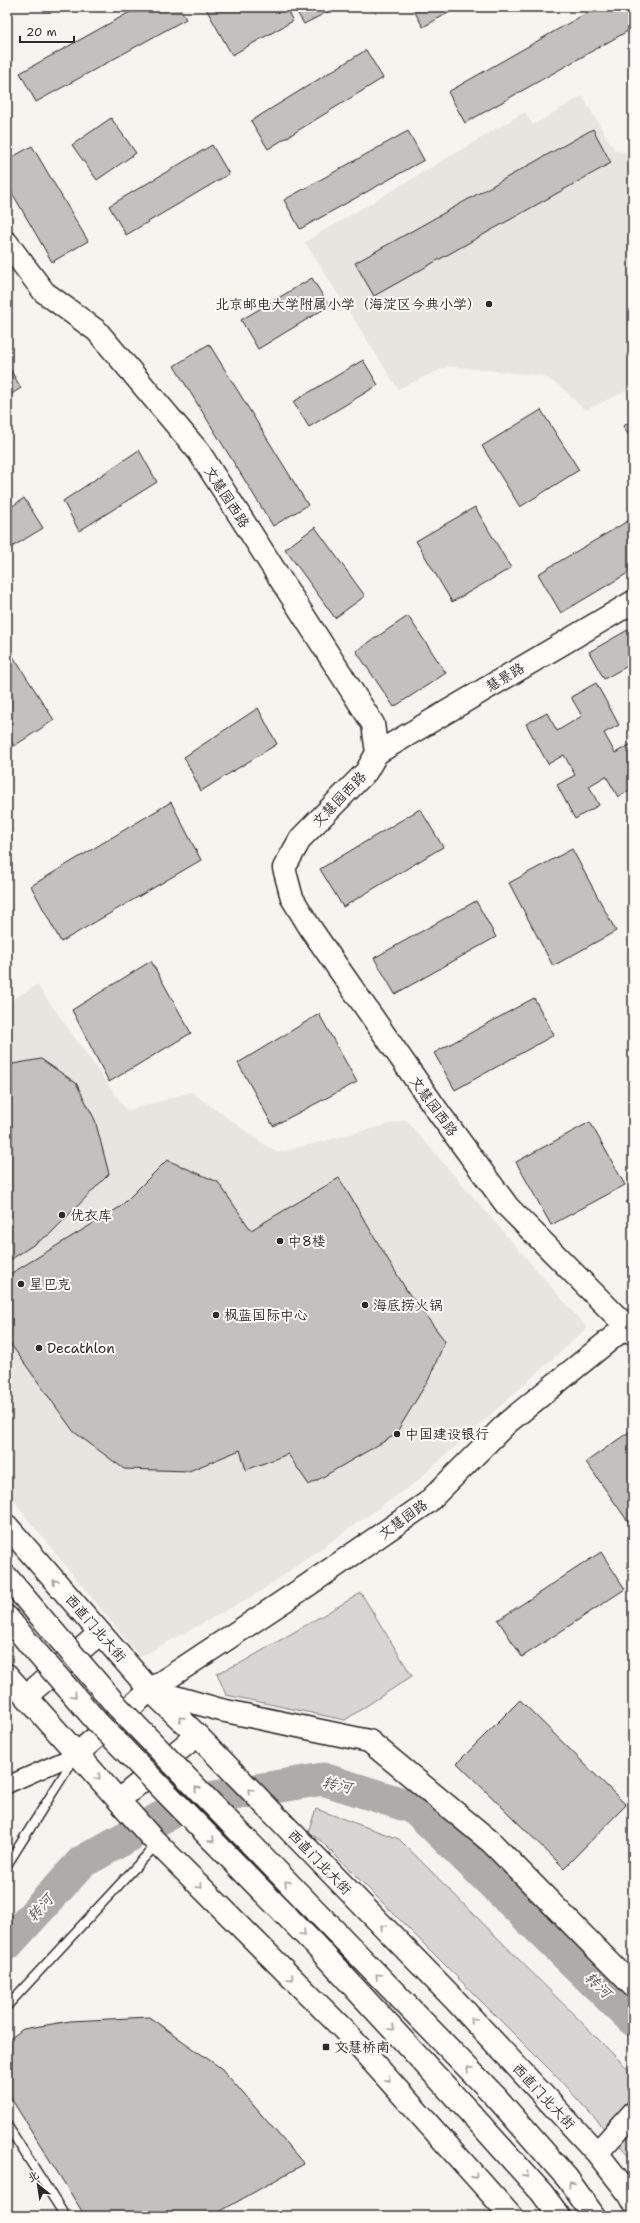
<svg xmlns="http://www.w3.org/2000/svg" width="640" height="2223" font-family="'Shantell Sans','LXGW WenKai TC',sans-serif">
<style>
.built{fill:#e6e5e0}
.green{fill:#d7d6d2;stroke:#81807e}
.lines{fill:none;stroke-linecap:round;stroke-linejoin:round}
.river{stroke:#adaca9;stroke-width:33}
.building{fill:#c2c1be;stroke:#2b2b2b}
.lane-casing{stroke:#2b2b2b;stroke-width:11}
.street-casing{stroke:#2b2b2b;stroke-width:19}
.secondary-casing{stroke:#2b2b2b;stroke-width:25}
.highway-casing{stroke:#2b2b2b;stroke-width:25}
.lane{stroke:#fdfcf7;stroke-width:8}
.street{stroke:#fdfcf7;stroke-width:16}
.secondary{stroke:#fdfcf7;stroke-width:22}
.highway{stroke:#fdfcf7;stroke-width:22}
.highway-bridge-casing{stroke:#2b2b2b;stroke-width:25;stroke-linecap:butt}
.highway-bridge{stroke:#fdfcf7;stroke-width:22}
.oneway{stroke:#9e9e9b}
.poi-dot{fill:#2b2b2b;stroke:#fdfcf7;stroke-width:1.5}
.labels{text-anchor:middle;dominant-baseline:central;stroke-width:4;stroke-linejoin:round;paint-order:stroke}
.poi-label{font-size:14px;fill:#2b2b2b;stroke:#fdfcf7;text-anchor:start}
.street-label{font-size:14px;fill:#2b2b2b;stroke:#fdfcf7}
.water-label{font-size:15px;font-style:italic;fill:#585857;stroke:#fdfcf7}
</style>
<rect width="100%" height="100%" fill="#f5f4ef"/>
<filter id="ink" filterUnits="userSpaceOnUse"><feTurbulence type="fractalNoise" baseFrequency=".025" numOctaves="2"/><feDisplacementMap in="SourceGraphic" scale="8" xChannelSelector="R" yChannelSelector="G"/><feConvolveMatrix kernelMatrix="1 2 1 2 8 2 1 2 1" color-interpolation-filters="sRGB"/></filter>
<g filter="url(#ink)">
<path class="built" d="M582 96 615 151 625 152 633 169V388L585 410 561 387 544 376 448 366 398 389 305 242 525 112 533 125Z
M37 985 127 1111 191 1092 277 1153 406 1120 587 1328 417 1481 258 1593 140 1657 22 1512 7 1489V1003Z"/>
<path class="green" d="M361 1593 412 1676 345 1720 226 1695 217 1673 241 1663Z
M316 1809 399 1839 633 2074V2160L557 2077 321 1841 308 1832Z"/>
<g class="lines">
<path class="river" d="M7 1944 82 1862 191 1801 323 1779 415 1808 633 2020"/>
</g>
<path class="building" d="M139 7H179L186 19 36 102 20 73Z
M205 7H285L293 21 232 55Z
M294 7H337L304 24Z
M412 7H459L423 27Z
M597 7H633V28L465 123 448 92Z
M366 50 383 78 268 149 251 121Z
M111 118 136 153 97 180 72 145Z
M593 129 611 163 374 296 355 263Z
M408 131 424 160 300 229 284 200Z
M212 145 229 174 126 235 109 206Z
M32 146 88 241 52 262 7 184V160Z
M312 278 329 306 258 349 241 320Z
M209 344 308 505 273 526 174 366Z
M363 360 378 385 309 427 293 402Z
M7 364 21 388 7 397Z
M541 410 579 470 520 507 482 446Z
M633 421V443L623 426Z
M139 450 157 482 79 531 63 501Z
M24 498 43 528 7 550V510Z
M475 507 511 568 452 602 416 541Z
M633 518V570L561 613 538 574Z
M315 527 365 596 335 618 285 549Z
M408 616 446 673 394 707 356 651Z
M633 627V663L604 679 589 652Z
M7 647 54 720 14 746 7 736Z
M596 683 619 725 604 733 615 753 631 744 633 748V788L618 797 606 776 589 786 599 805 575 819 557 785 575 775 564 755 548 764 526 724 547 713 557 731 582 716 571 697Z
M258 708 277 744 201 791 184 757Z
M171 802 201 860 61 942 31 886Z
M420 809 443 847 343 907 320 869Z
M572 849 616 931 553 966 509 883Z
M476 901 496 937 395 994 374 958Z
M151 961 191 1033 109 1082 72 1010Z
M534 998 554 1035 455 1090 434 1053Z
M319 1014 357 1082 273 1126 238 1063Z
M41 1059 76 1083 95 1120 109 1174 50 1234 7 1262V1065Z
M590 1122 625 1185 551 1225 516 1162Z
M167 1160 218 1182 251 1230 339 1178 407 1291 445 1341 429 1379 395 1435 309 1485 288 1454 246 1470 240 1450 189 1471 124 1469 74 1432 7 1339V1276L120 1207Z
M633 1198V1213L626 1202Z
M633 1429V1520L629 1523 586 1462Z
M601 1552 625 1589 522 1657 498 1620Z
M520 1700 626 1805 564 1868 457 1763Z
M149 2017 222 2069 304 2164 212 2216H85L7 2092V2041L23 2029 70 2021Z"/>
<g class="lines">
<defs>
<path id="lane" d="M7 1865 75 1757
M7 2006 157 1844
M7 2125 65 2216"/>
<path id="street" d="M7 1785 77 1754"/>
<path id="secondary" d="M7 243 44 292 97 331 199 452 373 724 377 753 366 772 301 838 284 868 292 898 311 929 439 1113 508 1207 633 1333
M377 753 633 602
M7 1526 150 1690 197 1735 454 1999 597 2153 633 2199
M7 1675 152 1838 343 2029 511 2216
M154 1691 221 1710 369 1741 491 1842 633 1986
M26 1696 99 1634
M77 1754 150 1690 308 1585 427 1503 507 1423 633 1321
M119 1800 197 1735
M597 2153 633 2113"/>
<path id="highway" d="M7 1577 51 1629
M7 1617 30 1645
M496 2097 567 2178 594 2216
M472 2115 542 2193 559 2216
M630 2195 633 2201"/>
</defs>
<use href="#lane" class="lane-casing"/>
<use href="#street" class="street-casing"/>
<use href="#secondary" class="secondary-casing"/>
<use href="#highway" class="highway-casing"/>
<use href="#lane" class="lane"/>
<use href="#street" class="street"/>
<use href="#secondary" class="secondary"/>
<use href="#highway" class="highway"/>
<defs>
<path id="highway-bridge" d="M51 1629 117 1706 496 2097
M30 1645 98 1723 315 1945 472 2115"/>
</defs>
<use href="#highway-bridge" class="highway-bridge-casing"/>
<use href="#highway-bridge" class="highway-bridge"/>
</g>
<defs><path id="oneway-chevron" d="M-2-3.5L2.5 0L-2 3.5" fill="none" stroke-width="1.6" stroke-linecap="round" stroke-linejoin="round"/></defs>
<g class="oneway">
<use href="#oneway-chevron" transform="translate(55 1582) rotate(-131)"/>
<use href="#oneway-chevron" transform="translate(74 1695) rotate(49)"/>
<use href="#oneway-chevron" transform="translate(181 1719) rotate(-136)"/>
<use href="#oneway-chevron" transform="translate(98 1777) rotate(47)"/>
<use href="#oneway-chevron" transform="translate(197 1789) rotate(-134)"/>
<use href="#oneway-chevron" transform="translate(250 1791) rotate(-134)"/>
<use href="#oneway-chevron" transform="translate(212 1840) rotate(46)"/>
<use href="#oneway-chevron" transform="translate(287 1883) rotate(-134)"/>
<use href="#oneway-chevron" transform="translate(200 1886) rotate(45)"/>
<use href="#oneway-chevron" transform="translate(383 1927) rotate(-134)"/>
<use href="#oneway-chevron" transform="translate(303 1933) rotate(46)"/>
<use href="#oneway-chevron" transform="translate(378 1976) rotate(-134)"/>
<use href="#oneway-chevron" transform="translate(291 1978) rotate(45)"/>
<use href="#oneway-chevron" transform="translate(473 2020) rotate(-133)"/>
<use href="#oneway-chevron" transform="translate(392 2028) rotate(47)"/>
<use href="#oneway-chevron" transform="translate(469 2069) rotate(-134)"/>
<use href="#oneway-chevron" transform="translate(388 2079) rotate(48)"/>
<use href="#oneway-chevron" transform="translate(526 2175) rotate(48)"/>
<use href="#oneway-chevron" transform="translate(475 2176) rotate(48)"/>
<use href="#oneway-chevron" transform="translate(571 2184) rotate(-126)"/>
</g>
</g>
<g class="poi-dot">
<circle cx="489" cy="304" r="4"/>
<circle cx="62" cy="1215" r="4"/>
<circle cx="280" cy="1241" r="4"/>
<circle cx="21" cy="1284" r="4"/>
<circle cx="365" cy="1305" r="4"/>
<circle cx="216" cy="1315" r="4"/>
<circle cx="39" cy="1348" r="4"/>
<circle cx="397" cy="1434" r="4"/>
<rect x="322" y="2043" width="8" height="8" rx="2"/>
</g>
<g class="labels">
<g class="poi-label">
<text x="481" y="304" text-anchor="end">北京邮电大学附属小学（海淀区今典小学）</text>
<text x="70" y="1215">优衣库</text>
<text x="288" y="1241">中8楼</text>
<text x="29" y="1284">星巴克</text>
<text x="373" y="1305">海底捞火锅</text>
<text x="224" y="1315">枫蓝国际中心</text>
<text x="47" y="1348">Decathlon</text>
<text x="405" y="1434">中国建设银行</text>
<text x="334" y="2047">文慧桥南</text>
</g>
<g class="street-label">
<text transform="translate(227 497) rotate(57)">文慧园西路</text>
<text transform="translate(505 677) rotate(-31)">慧景路</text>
<text transform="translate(339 799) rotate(-46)">文慧园西路</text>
<text transform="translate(434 1106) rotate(54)">文慧园西路</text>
<text transform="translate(403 1519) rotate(-36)">文慧园路</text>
<text transform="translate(96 1628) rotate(49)">西直门北大街</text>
<text transform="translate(320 1862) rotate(46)">西直门北大街</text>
<text transform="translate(544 2096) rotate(47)">西直门北大街</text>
</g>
<g class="water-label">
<text transform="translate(337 1785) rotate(13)">转河</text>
<text transform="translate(40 1908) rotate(-48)">转河</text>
<text transform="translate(598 1985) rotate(44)">转河</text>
</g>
</g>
<rect width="640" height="2223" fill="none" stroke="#fdfcf7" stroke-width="24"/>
<rect x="12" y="12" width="616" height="2199" fill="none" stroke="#2b2b2b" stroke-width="1.5" filter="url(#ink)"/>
<g transform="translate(38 2185) rotate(330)" stroke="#fdfcf7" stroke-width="3" paint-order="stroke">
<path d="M0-3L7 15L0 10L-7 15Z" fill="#2b2b2b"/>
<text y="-6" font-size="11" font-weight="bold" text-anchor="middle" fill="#2b2b2b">北</text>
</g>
<path d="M20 36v6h54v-6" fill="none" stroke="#2b2b2b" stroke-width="2"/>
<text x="26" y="36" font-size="12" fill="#2b2b2b" stroke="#fdfcf7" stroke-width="3" paint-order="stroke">20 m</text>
</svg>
